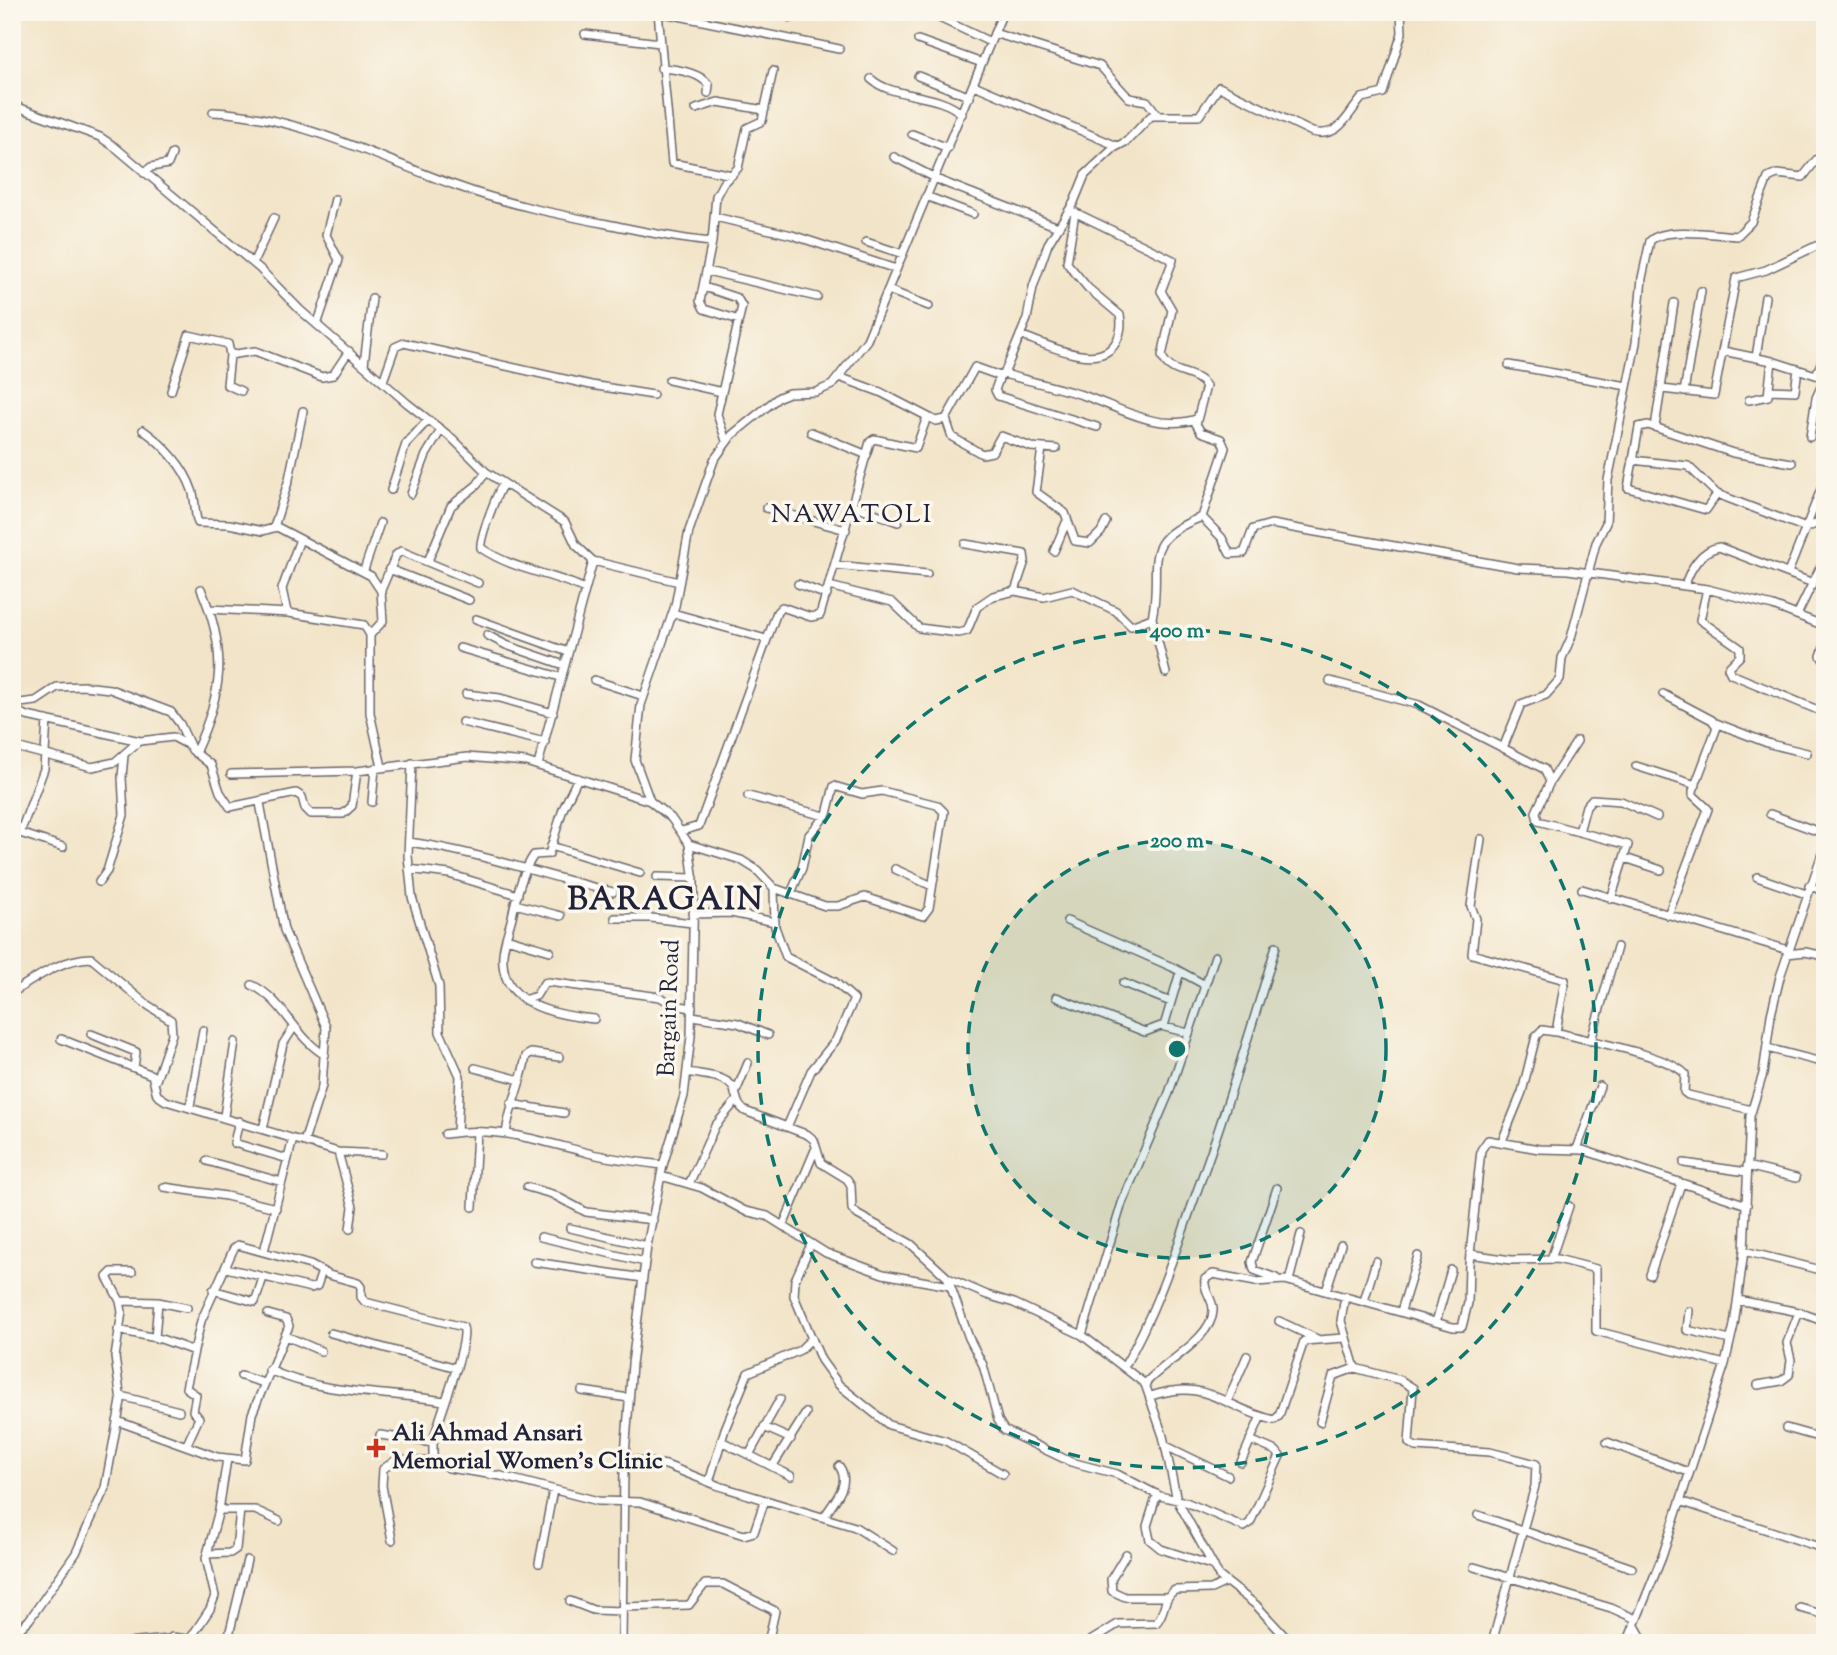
<svg xmlns="http://www.w3.org/2000/svg" width="1837" height="1655" font-family="'Sorts Mill Goudy',serif">
<style>
.lines{fill:none;stroke-linecap:round;stroke-linejoin:round}
.minor-casing{stroke:#6b666c;stroke-width:10}
.minor{stroke:#fff;stroke-width:7}
.ring{fill:none;stroke:#0f766e;stroke-width:3.5;stroke-dasharray:12 9}
.poi-dot{fill:#c8321e;stroke:#fbf7ec;stroke-width:2.5}
.labels{text-anchor:middle;dominant-baseline:central;stroke-width:7;stroke-linejoin:round;paint-order:stroke}
.street-label{font-size:24px;fill:#22223b;stroke:#fbf7ec}
.poi-label{font-size:24px;font-weight:bold;fill:#22223b;stroke:#fbf7ec;text-anchor:start}
.neighbourhood-label{font-size:26px;letter-spacing:2px;fill:#22223b;stroke:#fbf7ec}
.district-label{font-size:32px;font-weight:bold;letter-spacing:2px;fill:#22223b;stroke:#fbf7ec}
.centre{fill:#0f766e;stroke:#fbf7ec;stroke-width:3.5}
.ring-label{font-size:21px;text-anchor:middle;font-weight:bold;fill:#0f766e;stroke:#fbf7ec;stroke-width:7;stroke-linejoin:round;paint-order:stroke}
</style>
<rect width="100%" height="100%" fill="#fbf7ec"/>
<filter id="ink" filterUnits="userSpaceOnUse"><feTurbulence type="fractalNoise" baseFrequency=".0143" numOctaves="2"/><feDisplacementMap in="SourceGraphic" scale="14" xChannelSelector="R" yChannelSelector="G"/><feConvolveMatrix kernelMatrix="1 2 1 2 8 2 1 2 1" color-interpolation-filters="sRGB"/></filter>
<filter id="wash" filterUnits="userSpaceOnUse"><feTurbulence type="fractalNoise" baseFrequency=".00686" numOctaves="4" result="noise"/><feDisplacementMap in="SourceGraphic" scale="28" xChannelSelector="R" yChannelSelector="G"/><feGaussianBlur stdDeviation="1.57" result="paint"/><feColorMatrix in="noise" values="0 0 0 0 0 0 0 0 0 0 0 0 0 0 0 0 0 1.4 0 .05"/><feComposite in="paint" operator="in"/></filter>
<g filter="url(#wash)">
<rect width="100%" height="100%" fill="#f2e4c8"/>
</g>
<g filter="url(#ink)">
<g class="lines">
<defs>
<path id="minor" d="M658 12 672 163 732 175
M659 12 839 49
M777 12 791 18 800 12
M927 12 990 42
M994 33 1100 66 1129 98 1147 101 1157 114
M585 34 660 43
M918 40 982 63
M661 68C677 69 699 72 709 85L708 93
M918 76 970 97
M871 79C893 99 938 92 962 114
M974 85 1117 146
M12 105 100 137 115 147 260 269 300 310 407 403 453 439 486 472 565 522 576 545 593 561 679 582
M696 109 718 102 764 110
M213 112C299 116 378 158 457 186 507 204 556 214 607 224 642 231 676 239 712 242
M912 134 948 148
M894 157 943 182 1058 227
M144 173 151 167 168 164 172 154
M926 196 973 214
M1070 210 1173 260 1161 291 1172 310 1162 356C1170 376 1195 370 1206 386L1196 424 1201 432 1221 439 1225 448 1202 517 1222 538 1230 554 1244 553 1253 529 1271 524 1518 568 1568 570 1707 589 1773 606 1825 626
M715 217 792 235 896 269
M866 242 903 254
M253 263 274 218
M707 271 817 297
M704 287 737 298 742 306 717 414 726 441
M888 290 929 306
M739 320 704 309 700 301 712 242 716 196 723 183 738 168 747 128 762 121 773 71
M317 325 339 260 326 235 335 199
M1020 335C1044 343 1099 373 1116 342 1121 333 1122 324 1120 315L1088 288 1067 263 1075 212
M1723 351 1772 361 1825 378
M230 355 227 385 241 391
M1756 358 1765 297
M364 364 372 298
M1509 365 1627 386
M1004 374C1030 381 1056 387 1082 395 1119 407 1156 432 1196 419
M1816 375 1825 354
M1000 376 995 390 998 396 1097 427
M839 377 880 392 936 421 946 419 975 367 1000 376 1004 374 1027 319 1033 287 1048 244 1074 202 1085 175 1114 148 1127 141 1151 116H1199L1219 87 1312 132C1340 139 1347 115 1362 98L1383 93 1402 33 1401 12
M669 380 722 392
M383 381 395 347 404 343 591 385 653 395
M1662 389 1714 395 1736 278 1766 270 1816 246 1825 245
M1769 390 1795 391 1798 369
M171 391 189 335 228 344 230 355 255 351 322 377 333 375 349 351
M1684 392 1701 291
M1749 400 1768 396 1772 361
M946 419 952 437 982 454 992 452 1001 436 1031 447 1056 449
M1655 427 1674 303
M143 430C163 444 184 466 192 490 196 501 194 513 198 523L229 524 263 531 277 527 371 576 381 591 383 621 370 635
M811 432 867 455
M1810 437 1816 398 1825 378
M1042 448 1036 492 1065 513 1075 541 1090 543 1101 532 1106 522
M1632 460 1688 466 1717 494 1806 528 1825 520
M503 484C497 493 479 539 481 548 513 570 551 573 585 589
M391 490 406 444 428 420
M411 494 426 455 441 430
M1717 494 1706 510 1628 488 1639 427 1648 425 1733 453 1792 463
M853 505 898 522
M766 508 846 530
M274 527 289 479 303 411
M965 544 1024 554 1025 561 1015 591
M1054 551 1066 523
M428 561 451 506 477 485 486 472
M835 565 927 574
M389 569 469 600
M364 570 380 523
M1788 573 1825 479
M798 584 827 595
M1685 585C1690 569 1701 550 1719 547L1813 583
M829 586 892 602 919 628 959 633 967 631 977 607 993 596 1015 591 1044 597 1072 590 1116 611 1131 626 1152 618C1164 565 1135 542 1202 517
M1707 589 1700 620 1740 648V656L1728 668 1731 674 1825 713
M381 590 396 555 401 551 478 583
M209 609 289 613 364 625 370 635V713L382 767
M287 612 282 589 300 539
M673 613 766 639
M1797 615 1820 568
M1152 618 1166 673
M476 619 568 652
M487 635 506 645 564 665
M1825 645 1821 656 1825 662
M460 648 560 677
M594 680 643 696
M1330 681 1419 705 1544 769 1550 782 1536 812 1538 821 1628 845 1611 899
M466 694 500 698 553 713
M1663 694 1712 720 1717 727 1693 791V795L1708 809 1668 915
M12 704 36 701 57 687 84 686 110 689 171 712 180 724 192 750 211 765 220 792 230 807 296 793 302 797 305 808 311 814H343L352 806 357 771
M12 709 27 716 140 741 173 737 190 746
M47 720 44 769 20 833 63 847
M462 722 545 742
M1716 723 1770 744 1807 753
M12 746 92 767 115 762 139 741
M1503 748 1521 704 1546 695 1560 679 1562 658 1571 638 1596 543 1606 523 1608 480 1636 343 1642 278 1650 241C1665 226 1717 235 1737 236L1751 222 1768 178 1777 174 1803 177 1817 159 1825 157
M195 753C223 692 228 652 201 589
M412 763 408 856 412 897 439 986 440 1032 460 1076 457 1132
M538 765 593 561
M1636 766 1696 785
M231 774 357 771 467 757 526 762 650 801 671 818 689 844 694 882 691 1036 684 1096 663 1165 647 1246 632 1364 624 1468 622 1643
M578 778 563 809 549 854 534 855C522 872 516 897 512 917 509 929 504 942 503 954 499 1005 555 1015 594 1019
M1550 782 1577 741
M748 796 825 816
M650 801 635 760 641 705 675 606 689 531 714 460 732 435 779 397 789 393 816 392 832 385 867 340 1003 12
M372 802 375 768
M260 803 284 930 326 1027 322 1086 304 1142
M1770 814 1825 834
M682 831 699 826 777 612 782 607 811 617 820 615 870 442 874 439 916 448 927 417
M1579 832 1586 806 1592 799 1621 801 1657 817
M1481 839 1471 906 1476 919 1472 954 1565 980 1556 1032C1584 1040 1669 1055 1685 1074L1684 1092 1688 1095 1752 1110
M409 842C479 852 545 876 613 892
M689 844 741 860 757 870 774 888 825 906H838L865 897 923 916 929 908 944 812 937 805 882 791 862 794 834 786 827 814 809 835 802 868 791 893
M551 846 640 873
M1625 858 1661 870
M409 869 449 874 518 895
M895 869 932 886
M657 877 694 878
M1757 877 1806 894
M99 882 107 871 124 815 122 777 124 755
M1809 886 1825 891
M774 888 775 927 786 957 835 982 854 999 836 1040 811 1071 787 1127
M1582 889 1788 950
M515 904 561 916
M693 914 731 913 775 922
M615 918H651L692 923
M1067 921 1172 967 1205 985
M506 938 550 951
M1787 954 1805 952 1825 956
M1123 983 1171 1002
M252 985C284 1000 294 1037 325 1055
M12 993C37 977 61 959 91 958L146 1004 171 1020 172 1034 156 1080
M1056 997 1145 1032 1161 1026 1188 1033
M524 1000 536 996 544 983 548 982 660 997 674 1005 692 1008
M692 1016 738 1023 768 1035
M1164 1026 1180 972
M91 1034 136 1052 134 1068
M61 1039 152 1075 157 1095 166 1101 338 1152 382 1154
M1591 1041 1617 947
M1767 1048 1825 1063
M475 1068 520 1080
M688 1072C700 1075 723 1075 732 1086 738 1095 735 1104 745 1111L808 1135 814 1140 821 1163 847 1179 851 1185 852 1209 858 1215 911 1244 948 1278 987 1295 1014 1303 1082 1335 1145 1384 1163 1436 1177 1500 1219 1576 1256 1605 1291 1643
M735 1094 748 1063
M511 1104 564 1113
M190 1106 203 1030
M224 1116 235 1042
M239 1121 234 1143 288 1159
M263 1129 283 1044 294 1027
M445 1134C494 1125 541 1141 588 1153 612 1159 638 1162 663 1165
M506 1134C509 1106 522 1083 526 1056L531 1053 559 1057
M1502 1141 1522 1092 1536 1036 1542 1030 1556 1032
M1577 1149 1600 1086
M338 1152 353 1207 350 1229
M207 1161 282 1182
M1684 1163 1747 1172
M1747 1166 1796 1178
M661 1176 702 1188 745 1211 767 1216 826 1253 883 1274 950 1286
M689 1184 715 1126 736 1101
M164 1187 226 1196 276 1208
M527 1187 552 1194 586 1212 653 1220
M473 1207 477 1131
M783 1226 815 1150
M570 1228 647 1246
M541 1237 645 1262
M811 1244 795 1280 794 1296 821 1360 839 1385 889 1425 946 1441 1003 1474
M264 1251 293 1139
M1744 1251 1825 1271
M1470 1254 1511 1260 1557 1259 1596 1269V1331L1725 1364
M1551 1259 1569 1206
M534 1262 643 1278
M226 1268 311 1288 317 1286 322 1271
M1650 1275 1681 1184
M1276 1278 1254 1270 1252 1262 1277 1188
M948 1279 969 1338 983 1365 998 1420 1004 1430 1071 1462 1117 1474 1160 1496 1186 1502 1244 1527 1250 1523 1280 1456 1276 1451 1250 1440
M1289 1281 1301 1234
M213 1290 255 1302 263 1278
M1326 1291 1341 1245
M1345 1296 1341 1321 1355 1368 1400 1380 1413 1388 1409 1443 1416 1447 1490 1452 1536 1464 1535 1486 1492 1643
M1738 1300 1799 1312 1825 1322
M120 1301 158 1302 187 1308
M1364 1301 1376 1261
M1401 1311 1418 1256
M1689 1311 1687 1330 1730 1340
M1279 1321 1317 1339
M1822 1321 1825 1307
M1436 1322 1451 1270
M118 1330 161 1339 194 1351 186 1388 196 1395 193 1411 199 1418 187 1444
M331 1333 457 1368
M1082 1335 1122 1203 1169 1093 1215 956
M286 1336 321 1351
M155 1338 158 1302
M194 1351 201 1321 234 1248 238 1245 310 1265 329 1275 358 1283 361 1287V1297L365 1302 463 1327C470 1342 437 1420 433 1443V1456L437 1462 449 1468 501 1476 598 1501 640 1502 744 1535 754 1532 765 1500
M1124 1367C1158 1308 1178 1244 1201 1180 1229 1103 1252 1025 1276 946
M269 1370C325 1395 384 1391 444 1401
M241 1376 264 1383
M1145 1384C1161 1364 1212 1339 1213 1311 1214 1299 1203 1292 1205 1279L1213 1274 1256 1282 1285 1280 1453 1327H1462L1468 1303 1469 1264 1481 1150 1488 1140 1539 1149 1583 1150 1747 1205
M1758 1385 1781 1381 1789 1375 1791 1360 1787 1343 1799 1312
M582 1391 629 1398
M121 1396 179 1411
M1151 1396C1209 1377 1222 1408 1274 1420L1279 1416 1304 1341 1344 1338
M1227 1402 1247 1356
M117 1421 217 1457 245 1460 252 1414 289 1326 286 1319 268 1314
M1320 1422 1333 1376 1355 1368
M764 1427 791 1439
M1786 1428 1825 1439
M380 1435 433 1443
M721 1441 791 1476
M1607 1442 1688 1472
M1166 1446 1228 1476
M749 1455 780 1399
M624 1458 666 1465 719 1486 855 1527 893 1551
M1241 1462 1261 1416
M772 1467 806 1413
M709 1482 725 1429 748 1373 800 1350 812 1338
M1157 1494 1147 1526 1150 1540 1161 1549 1214 1566
M1680 1501 1825 1549
M219 1510H255L279 1521
M1478 1515 1632 1568
M824 1517C834 1501 852 1484 839 1466
M392 1540 382 1486 383 1469 396 1460 437 1462
M207 1554 230 1553 236 1549 240 1510
M1126 1554 1111 1579 1112 1591 1125 1597H1167
M539 1563 553 1490
M1474 1567 1611 1608 1636 1619
M570 1601 593 1610 622 1611
M623 1607 689 1605 705 1584H723L775 1611 768 1643
M1800 1608 1825 1615
M1634 1624 1645 1643
M12 1636 29 1620 76 1553 105 1488 121 1401 115 1357 122 1312 120 1301 107 1277 112 1272H132
M770 1636 785 1643
M190 1639 210 1609 215 1596 206 1558 219 1510 227 1459
M128 1643 169 1639
M168 1643 172 1637 216 1643
M217 1643 229 1635 247 1560
M1087 1643 1118 1624 1156 1623C1166 1613 1162 1598 1175 1590L1211 1589 1224 1583
M1627 1643 1662 1557 1725 1364 1734 1325 1744 1251 1750 1116 1763 1074 1771 1015 1780 977 1825 845"/>
</defs>
<use href="#minor" class="minor-casing"/>
<use href="#minor" class="minor"/>
</g>
</g>
<circle cx="1177" cy="1049" r="209" fill="#0f766e" fill-opacity=".12"/>
<g class="ring">
<circle cx="1177" cy="1049" r="209"/>
<circle cx="1177" cy="1049" r="419"/>
</g>
<path class="poi-dot" d="M372.5 1437.5h7v7h7v7h-7v7h-7v-7h-7v-7h7z"/>
<g class="labels">
<g class="street-label">
<text transform="translate(670 1008) rotate(-88)">Bargain Road</text>
</g>
<g class="poi-label">
<text x="392" y="1434">Ali Ahmad Ansari<tspan x="392" dy="28">Memorial Women's Clinic</tspan></text>
</g>
<g class="neighbourhood-label">
<text x="852" y="515">NAWATOLI</text>
</g>
<g class="district-label">
<text x="666" y="901">BARAGAIN</text>
</g>
</g>
<circle cx="1177" cy="1049" r="10" class="centre"/>
<g class="ring-label">
<text x="1177" y="637">400 m</text>
<text x="1177" y="847">200 m</text>
</g>
<rect width="1837" height="1655" fill="none" stroke="#fbf7ec" stroke-width="42"/>
</svg>
